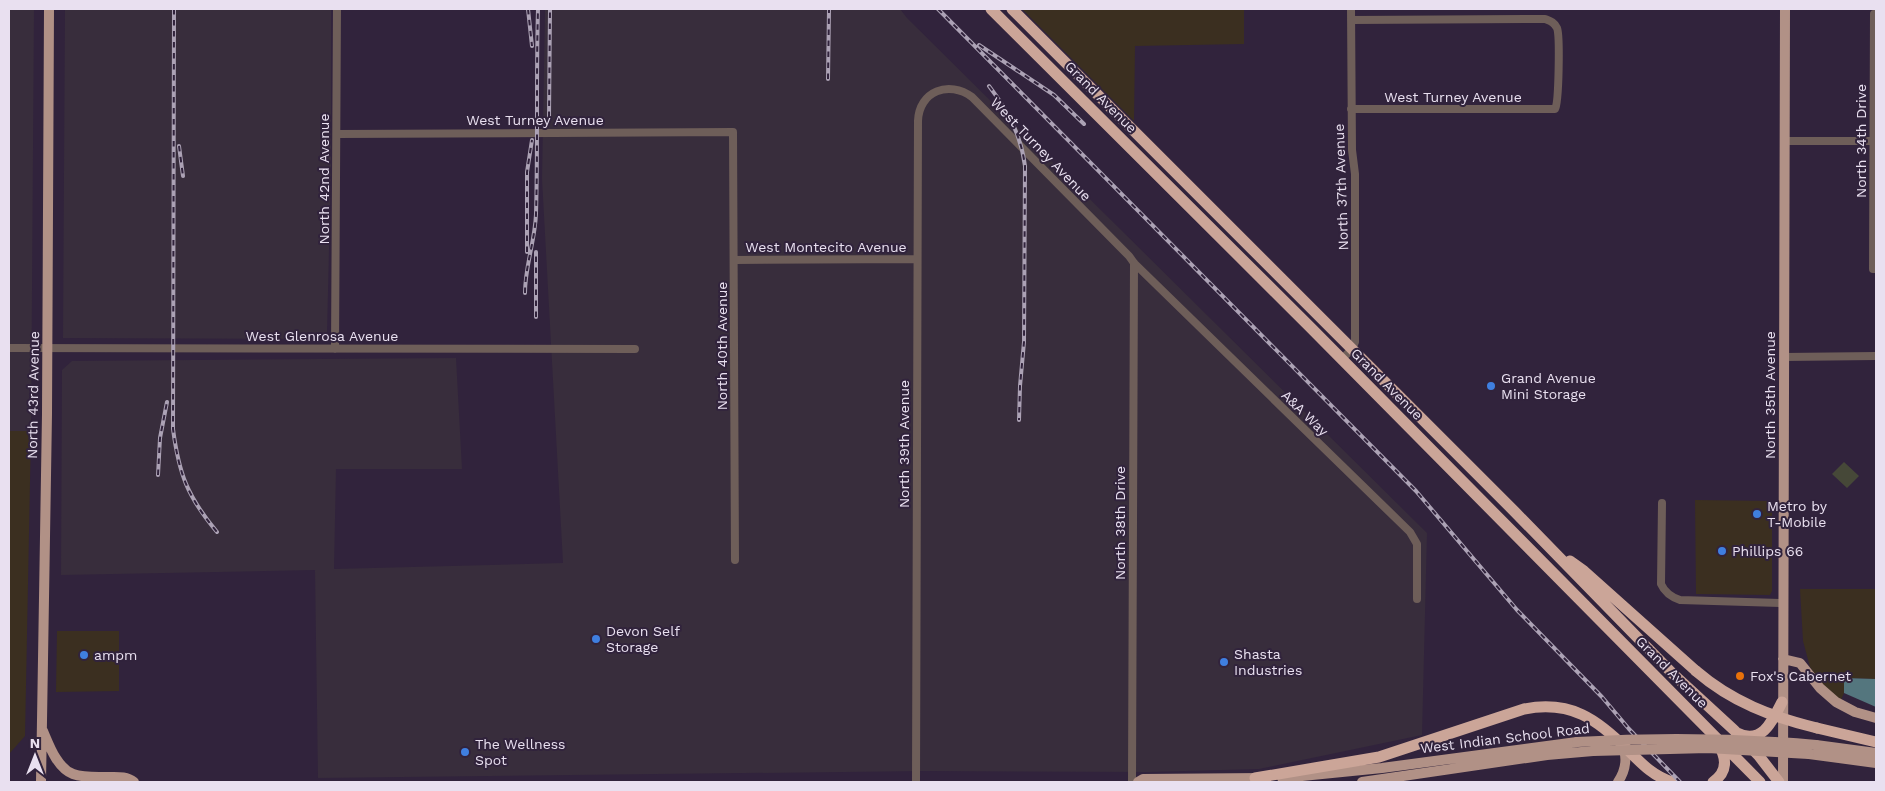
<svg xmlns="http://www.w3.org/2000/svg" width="1885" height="791" font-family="'Work Sans',sans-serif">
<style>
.commercial{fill:#3b2f20}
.industrial{fill:#382d3c}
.green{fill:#464838}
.water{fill:#54767e}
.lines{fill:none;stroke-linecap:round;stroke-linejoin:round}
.minor{stroke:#6e5e59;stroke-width:8}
.major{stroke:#b19186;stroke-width:10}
.highway{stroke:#cba598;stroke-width:11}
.rail-casing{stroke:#aca2b5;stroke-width:4}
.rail{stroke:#31233c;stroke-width:2;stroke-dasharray:5.5;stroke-linecap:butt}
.major-bridge{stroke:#b19186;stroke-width:10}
.highway-bridge{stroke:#cba598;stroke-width:11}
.shop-dot{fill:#3f7fe0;stroke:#31233c;stroke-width:2}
.food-dot{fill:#e8710a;stroke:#31233c;stroke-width:2}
.labels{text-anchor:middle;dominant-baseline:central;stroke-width:4;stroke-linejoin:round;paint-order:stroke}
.street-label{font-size:14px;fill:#e9e0f0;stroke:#31233c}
.poi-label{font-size:14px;fill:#e9e0f0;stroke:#31233c;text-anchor:start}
</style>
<rect width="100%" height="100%" fill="#31233c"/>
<path class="commercial" d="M1022 9H1244V44L1135 46 1134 121Z
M9 431H31L25 736 9 754Z
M1695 500 1772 501V591L1770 595 1696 594Z
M1800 589H1876V679L1844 678V693L1841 700 1821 683 1810 667 1803 641Z
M57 631H119V691L56 692Z"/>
<path class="industrial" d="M9 9H34L31 431H9Z
M65 9H331V166L327 334 324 339 63 338Z
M545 9H900L907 18 1427 533 1422 735 1259 769 1149 772 925 771 318 778 315 570 61 575 62 370 72 361 456 358 462 469H336L334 569 563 563 542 179Z"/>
<path class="green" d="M1844 462 1859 476 1847 488 1832 474Z"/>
<path class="water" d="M1844 678 1876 679V707L1844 693Z"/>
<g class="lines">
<path class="minor" d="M1876 14H1874L1873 269H1876
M1351 20 1545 19C1550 21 1554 22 1557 28 1560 35 1559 103 1555 109H1351
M337 134 733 132 735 560
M1784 141H1874
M735 260 917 259
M9 348 635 349
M335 349 337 9
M1784 357 1876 356
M1341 360 1352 349 1355 342V174L1352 150 1351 9
M1662 503 1661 584C1665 593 1671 597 1680 600L1784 603
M916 782 918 121C919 91 949 80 972 97L1129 256 1134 263 1410 532 1417 544V599
M1132 782 1134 263"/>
<path class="major" d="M1783 659 1800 663 1820 688 1836 702 1855 712 1876 718
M43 731C49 745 57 768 73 774 84 778 97 777 108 777 118 777 126 776 134 782
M1816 745 1876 753
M1809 754 1876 763
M1282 778 1382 768 1577 742
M41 782 47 414 49 9
M1138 782 1143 779 1263 778
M1362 782 1547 755 1593 751
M1618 782C1626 770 1628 756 1621 743
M1783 782 1785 9"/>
<path class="highway" d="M991 9 1311 328 1760 782
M1012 9 1515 512 1672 673 1734 730 1759 756 1779 782
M1570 561 1584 571 1696 671
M1817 728 1876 742
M1737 733C1762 746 1773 720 1782 702
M1255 778 1379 757 1524 709C1571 700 1597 719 1629 751 1642 764 1653 776 1672 782
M1713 782C1728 772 1727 758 1718 744"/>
<defs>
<path id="rail" d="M174 9 173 429C179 474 187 496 217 532
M528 9 532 46
M938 9 1416 491 1517 610 1602 697 1629 729 1680 782
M979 45 1054 95 1084 124
M828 79 829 9
M989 86C1008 111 1021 135 1025 166L1024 342 1020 386 1019 420
M549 117 550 9
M179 146 183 176
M527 252V172L532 140
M525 293C525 266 535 241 536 214 538 146 536 77 538 9
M536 317V252
M158 475 160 438 167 402"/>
</defs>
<use href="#rail" class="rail-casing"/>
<use href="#rail" class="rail"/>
<path class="major-bridge" d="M1577 742C1657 737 1736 738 1816 745
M1593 751 1708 748 1809 754"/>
<path class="highway-bridge" d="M1696 671C1732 702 1772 717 1817 728"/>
</g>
<g class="shop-dot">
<circle cx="1491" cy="386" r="5"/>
<circle cx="1757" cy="514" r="5"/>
<circle cx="1722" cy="551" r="5"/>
<circle cx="596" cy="639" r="5"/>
<circle cx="84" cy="655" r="5"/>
<circle cx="1224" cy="662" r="5"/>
<circle cx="465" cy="752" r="5"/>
</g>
<circle class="food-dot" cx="1740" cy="676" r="5"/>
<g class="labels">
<g class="street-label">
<text transform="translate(1101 97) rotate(45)">Grand Avenue</text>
<text x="1453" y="97">West Turney Avenue</text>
<text x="535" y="120">West Turney Avenue</text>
<text transform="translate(1861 141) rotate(-90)">North 34th Drive</text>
<text transform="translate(1041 149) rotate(46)">West Turney Avenue</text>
<text transform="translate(324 179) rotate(-90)">North 42nd Avenue</text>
<text transform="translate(1341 187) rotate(-92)">North 37th Avenue</text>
<text x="826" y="247">West Montecito Avenue</text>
<text x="322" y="336">West Glenrosa Avenue</text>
<text transform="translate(722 346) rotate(-90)">North 40th Avenue</text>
<text transform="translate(1387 384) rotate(45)">Grand Avenue</text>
<text transform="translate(33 395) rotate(-89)">North 43rd Avenue</text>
<text transform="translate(1770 395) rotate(-90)">North 35th Avenue</text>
<text transform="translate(1305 413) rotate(44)">A&amp;A Way</text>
<text transform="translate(904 444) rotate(-90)">North 39th Avenue</text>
<text transform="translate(1120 523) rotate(-90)">North 38th Drive</text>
<text transform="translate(1672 672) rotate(45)">Grand Avenue</text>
<text transform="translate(1505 738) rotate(-7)">West Indian School Road</text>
</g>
<g class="poi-label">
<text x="1501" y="378">Grand Avenue<tspan x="1501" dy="16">Mini Storage</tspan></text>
<text x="1767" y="506">Metro by<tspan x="1767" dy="16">T-Mobile</tspan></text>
<text x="1732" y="551">Phillips 66</text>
<text x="606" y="631">Devon Self<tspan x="606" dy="16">Storage</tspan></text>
<text x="1234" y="654">Shasta<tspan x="1234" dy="16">Industries</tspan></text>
<text x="94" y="655">ampm</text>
<text x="1750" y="676">Fox's Cabernet</text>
<text x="475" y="744">The Wellness<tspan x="475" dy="16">Spot</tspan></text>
</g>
</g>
<rect width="1885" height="791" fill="none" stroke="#e9e0f0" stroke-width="20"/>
<g transform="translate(35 756)" stroke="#31233c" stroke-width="4" paint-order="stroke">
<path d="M0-4L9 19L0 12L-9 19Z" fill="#e9e0f0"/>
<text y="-8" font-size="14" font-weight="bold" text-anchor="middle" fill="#e9e0f0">N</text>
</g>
</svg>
